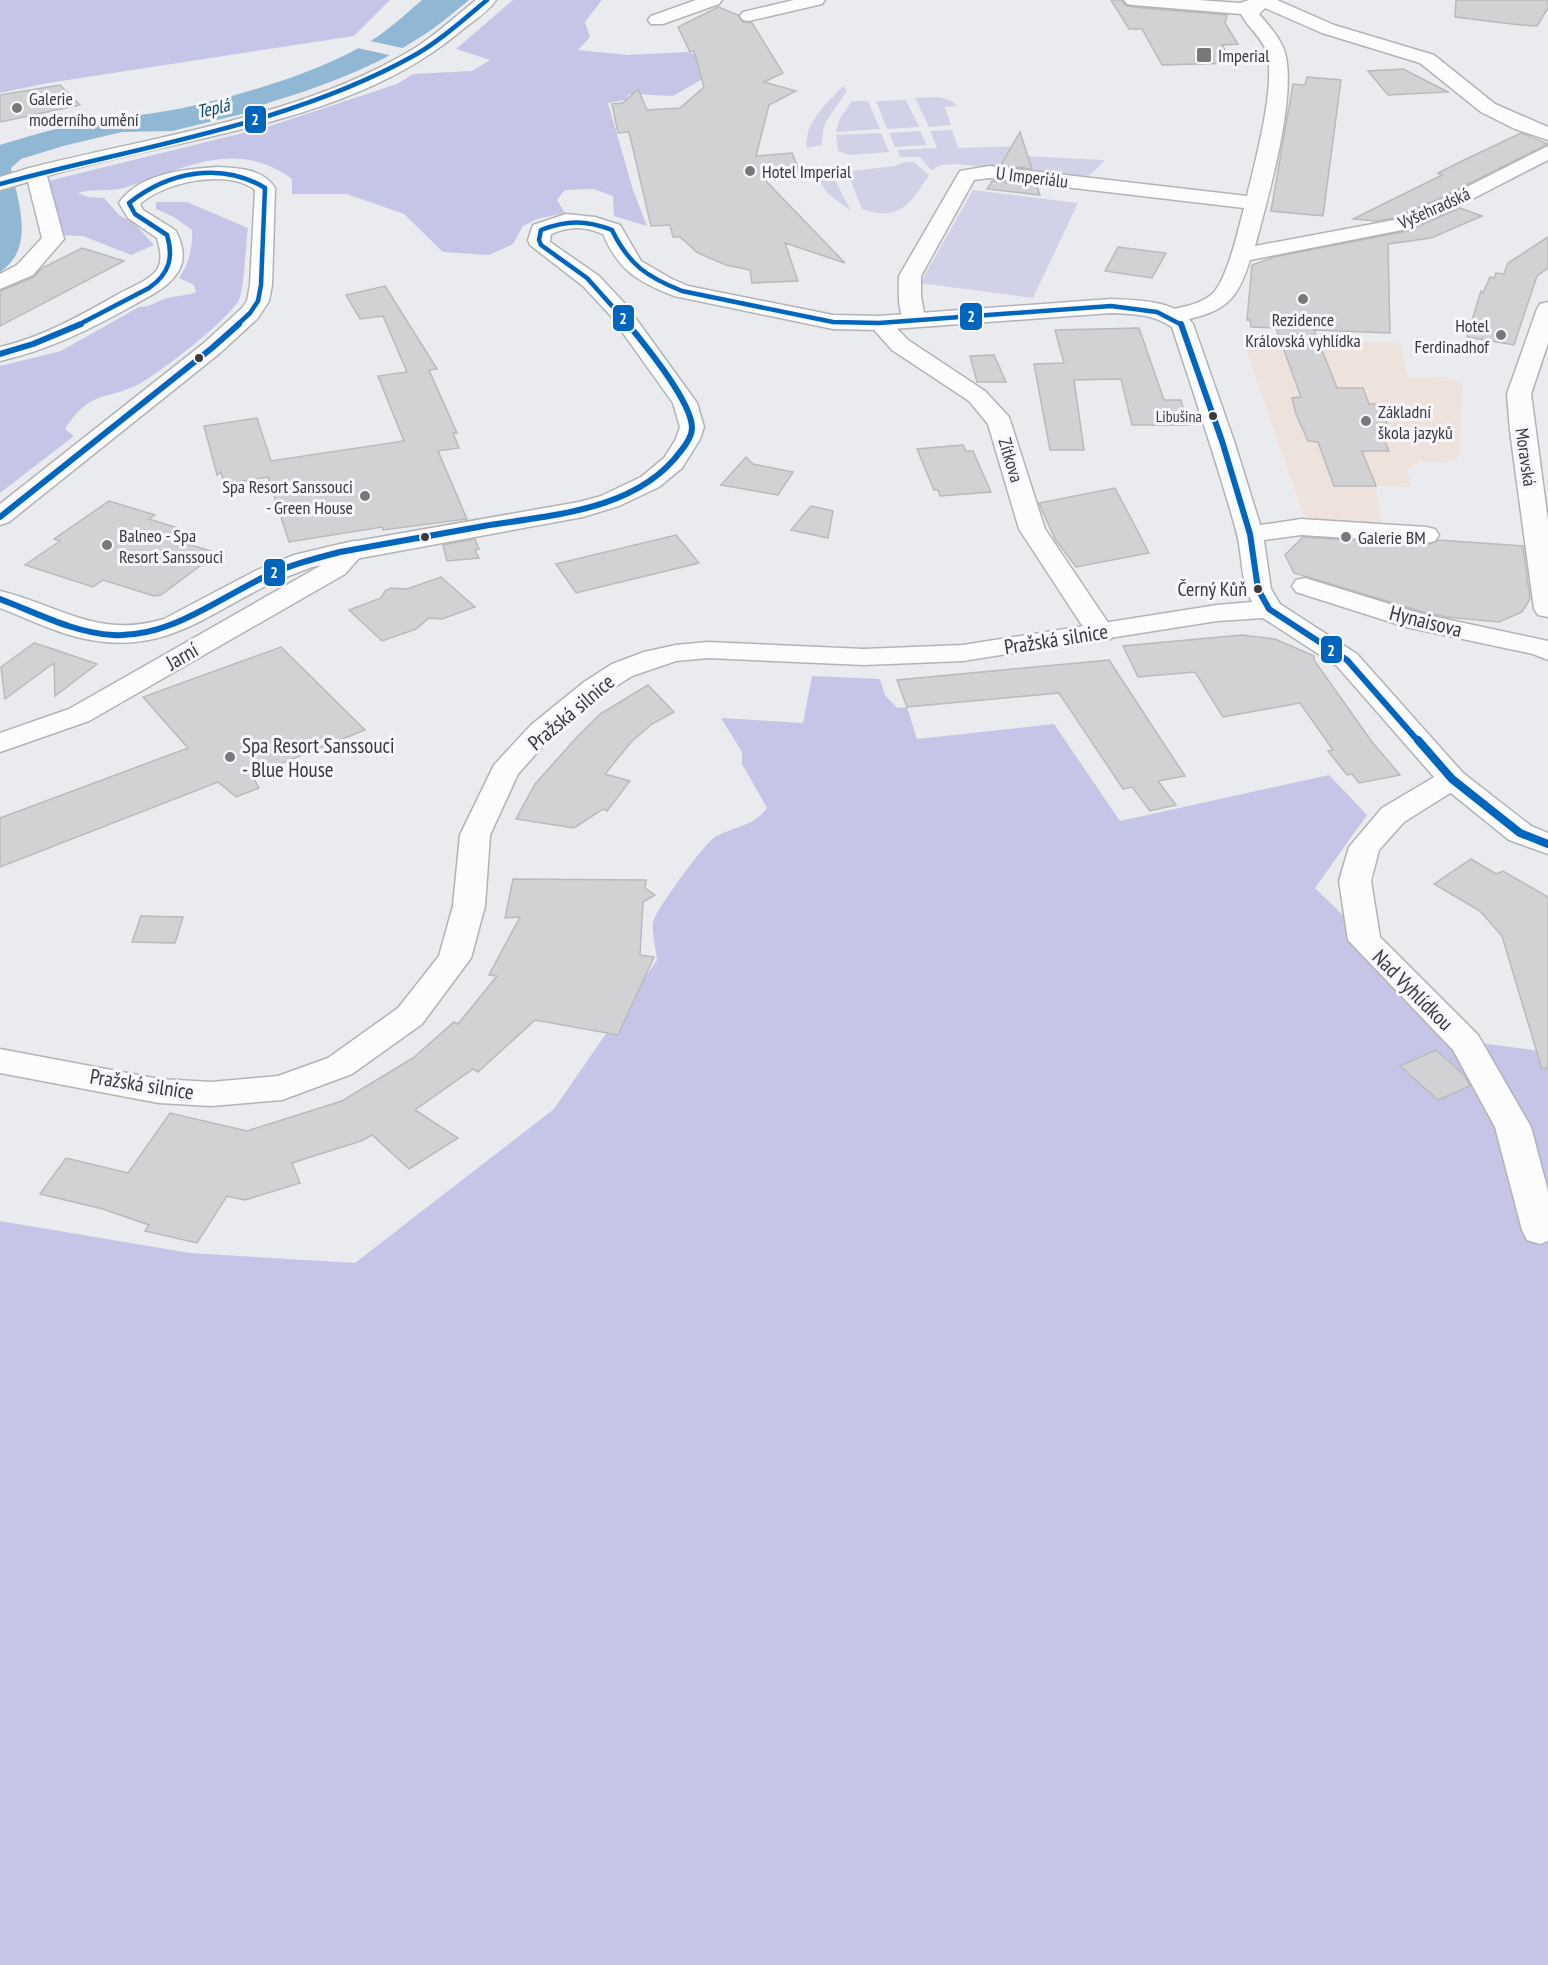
<svg xmlns="http://www.w3.org/2000/svg" width="1548" height="1965" font-family="'PT Sans Narrow',sans-serif">
<style>
.education{fill:#eee3dc}
.green{fill:#d1d2e8}
.forest{fill:#c5c6e7}
.water{fill:#90b7d3}
.pier{fill:#eaebee}
.building{fill:#d2d2d5;stroke:#b9babc;stroke-width:1.5}
.lines{fill:none;stroke-linecap:round;stroke-linejoin:round}
.minor-casing{stroke:#b2b3b5;stroke-width:3}
.tertiary-casing{stroke:#b2b3b5;stroke-width:3}
.minor{fill:#fcfcfc;fill-rule:evenodd}
.tertiary{fill:#fcfcfc;fill-rule:evenodd}
.bus-1-far2-casing{stroke:#f7f7fd;stroke-width:8}
.bus-1-far1-casing{stroke:#f7f7fd;stroke-width:10}
.bus-1-casing{stroke:#f7f7fd;stroke-width:12}
.bus-1-far2{stroke:#0065bd;stroke-width:4.5}
.bus-1-far1{stroke:#0065bd;stroke-width:6}
.bus-1{stroke:#0065bd;stroke-width:8}
.poi-dot{fill:#78787b;stroke:#f7f7fd;stroke-width:2}
.bus-dot{fill:#3a3a3d;stroke:#f7f7fd;stroke-width:2}
.labels{text-anchor:middle;dominant-baseline:central;stroke-width:6;stroke-linejoin:round;paint-order:stroke}
.far-bus-label{font-size:16px;fill:#3a3a3d;stroke:#f7f7fd;text-anchor:end}
.far-poi-label{font-size:18px;fill:#3a3a3d;stroke:#f7f7fd;text-anchor:start}
.far-water-label{font-size:18px;font-style:italic;fill:#00476d;stroke:#f7f7fd}
.far-street-label{font-size:18px;fill:#3a3a3d;stroke:#f7f7fd}
.bus-label{font-size:20px;fill:#3a3a3d;stroke:#f7f7fd;text-anchor:end}
.street-label{font-size:21px;fill:#3a3a3d;stroke:#f7f7fd}
.poi-label{font-size:21px;fill:#3a3a3d;stroke:#f7f7fd;text-anchor:start}
.line-badge{stroke:#f7f7fd;stroke-width:2}
.badge-label{font-size:16px;text-anchor:middle;font-weight:bold;fill:#fff}
</style>
<rect width="100%" height="100%" fill="#eaebee"/>
<path class="education" d="M1259 336 1401 343 1408 378 1447 377 1463 384 1459 458 1447 463 1420 461 1407 471 1411 487 1376 486 1382 529 1321 524 1303 513 1242 338Z"/>
<path class="green" d="M843 86 847 91 827 120 823 130 822 145 807 148C803 124 827 103 843 86Z
M915 98C931 98 946 94 957 106L945 107 951 125 929 127Z
M906 100 919 127 887 129 876 101Z
M852 101H868L880 129 836 132 840 118Z
M952 130 958 148 1025 146V156L1105 160 1090 175 1075 177 956 164 941 165 931 170 920 157H900L897 150 937 148 930 131Z
M920 131 927 145 895 147 889 133Z
M881 133 889 152 849 155 838 151 836 135Z
M904 162H914L929 175C910 204 900 222 862 209L848 174 850 171 895 166Z
M829 179 835 180 851 211 827 193 820 181Z
M973 190 1078 203 1033 298 920 283Z"/>
<path class="forest" d="M0 0H390L354 36 48 83 0 93Z
M513 0H602L585 22 590 37 578 50 628 55 687 52 702 56 718 70 673 96 629 94 626 100 608 103 633 190 647 226 614 216 613 196 593 189 565 190 557 200 565 213 537 219 523 226 513 244 489 255 443 252 404 214 347 194H292V179C235 137 182 170 124 188 110 192 94 188 78 193L88 197 104 198 119 215 135 224 154 245 131 255 83 236 59 235 44 182 267 127 397 84 413 74 472 71 490 60 456 49Z
M156 202H187L248 228C246 242 244 290 239 300 227 321 162 371 141 383 105 402 92 388 65 429L74 436 0 493V366L61 351 139 307C153 307 159 299 172 297 181 295 187 296 196 292L194 285 179 278C189 264 193 247 192 230L174 217 156 209Z
M812 676 880 679 885 695 897 708 907 707 917 739 1054 724 1120 821 1329 775 1367 815 1315 888 1473 1042 1548 1052V1965H0V1221L190 1253 355 1263 554 1109 657 960C656 949 652 935 653 923 654 912 704 844 715 837 734 826 753 827 767 808L742 764V752L721 718 803 723Z"/>
<path class="water" d="M422 0H469C451 15 434 29 414 41 364 73 305 92 249 109L246 113 172 131 122 132 63 146 21 159 11 168C18 202 36 248 0 272V145C32 135 64 126 97 120 126 116 155 114 183 108 245 94 327 71 380 35 395 24 408 12 422 0Z"/>
<path class="pier" d="M370 41 407 49 394 56 357 48Z"/>
<path class="building" d="M1111 0H1122L1125 5 1133 7 1227 15 1225 23 1238 44 1222 45 1233 63 1162 65 1142 29H1129Z
M1456 0H1548V8L1537 26 1521 25 1455 17Z
M718 7 738 15 743 22 752 23 783 73 764 82 796 91 769 105 756 156 792 153 802 177 765 180 845 263 785 243 798 281 752 283 750 270 726 265 698 253 680 237H673L670 225 651 226 629 132 618 133 612 104 623 103 638 89 647 110 680 108 704 87 694 51 690 52 678 27Z
M1403 69 1448 92 1388 95 1368 71Z
M1307 77 1341 80 1323 216 1271 211 1293 84 1305 85Z
M60 85 80 105 0 122V95Z
M1020 132 1032 169 1001 165Z
M1521 133 1548 144 1436 200 1393 218 1377 221 1353 219 1442 175 1438 173 1464 160Z
M992 181 1037 186 1040 195 987 189Z
M1460 208 1482 216 1431 238 1388 244 1390 333 1314 330 1337 388H1363L1369 404H1379L1391 434H1382L1389 451H1362L1376 486H1334L1318 442 1308 441 1296 414 1292 398 1301 397 1276 328 1251 327 1250 320H1247L1252 265 1274 257 1407 231Z
M1548 237V268L1537 276 1514 345 1467 337 1481 291 1483 293 1490 277 1494 278 1496 273 1504 274 1508 263Z
M1118 247 1166 253 1152 278 1105 271Z
M82 248 124 261 0 326V291L34 277 42 268Z
M385 286 437 369 429 370 457 433H453L459 448 438 451 467 519 383 530 382 527 289 542 268 477 224 484 221 472 217 475 204 426 257 418 271 461 404 441 378 376 407 372 383 316 360 319 346 295Z
M1139 328 1164 400H1181L1188 425H1132L1121 379 1074 380 1084 450H1050L1034 364 1064 363 1055 330Z
M994 355 1006 382H977L970 356Z
M963 445 966 451H973L991 492 940 496 938 490H934L917 449Z
M746 457 753 464 793 472 778 495 721 485Z
M1115 488 1149 553 1076 567 1055 539 1039 503Z
M109 501 155 515 149 519 178 528 165 537 217 553 161 595 154 596 103 580 93 587 25 565 60 541 54 539Z
M811 506 833 511 828 538 791 530Z
M676 535 699 563 576 593 556 564Z
M1303 537 1426 545 1438 540 1523 546 1530 599 1522 612 1499 622 1447 617 1423 612 1294 573 1285 555Z
M475 539 479 549 475 550 479 558 447 561 443 545Z
M441 577 475 607 442 619 429 618 416 629 382 641 349 610 381 598 386 590 391 588 407 589Z
M1242 635 1275 639 1314 656V660L1372 742 1400 775 1359 783 1352 774 1347 775 1328 751 1333 750 1300 703 1223 717 1195 672 1138 677 1123 646Z
M34 643 53 649 97 664 55 696 54 663 5 699 1 667Z
M281 647 365 730 252 775 259 788 236 797 218 782 0 867V818L188 748 143 697Z
M1109 660 1185 776 1158 781 1176 805 1150 811 1132 787 1123 789 1059 693 907 707 897 680Z
M648 685 674 712 652 724 631 742 605 774 630 781 607 811 603 809 574 828 516 819 535 784 577 737 600 714Z
M1471 859 1496 874 1503 871 1548 897V1068L1542 1069 1502 936 1480 911 1434 884Z
M513 879 646 880 645 888 655 895 643 902 640 955 654 957 618 1035 535 1020 478 1072 473 1069 415 1110 458 1138 409 1169 372 1135 361 1141 292 1163 300 1183 245 1200 227 1196 197 1243 145 1231 149 1225 103 1209 40 1194 66 1158 128 1173 170 1113 247 1131 342 1101 413 1058 454 1022 458 1024 497 976 489 975 520 917 505 918Z
M141 916 183 917 175 943 132 942Z
M1436 1050 1464 1075 1470 1086 1438 1100 1400 1066Z"/>
<g class="lines">
<defs>
<path id="minor" d="M476 0H496C488 12 473 21 462 30 350 125 183 136 47 176L64 239 33 275 0 289V274L17 265 42 238 28 182 0 190V177L29 168C156 136 302 117 415 48 437 34 456 16 476 0Z
M696 0H722L719 4 663 24H651L648 20 651 16Z
M794 0H825L822 4 749 21 743 20 740 16 743 12Z
M1124 0H1198L1240 3 1249 0H1277L1334 25 1434 55 1495 104 1548 127V140L1515 129 1481 112 1420 63 1322 33 1265 8 1259 14C1269 26 1283 40 1286 57 1295 104 1268 198 1255 246L1394 220 1437 202 1548 146V160L1451 210 1407 229 1250 260C1239 294 1230 309 1193 318 1183 321 1175 323 1165 321L1162 316 1165 311C1181 307 1201 305 1213 293 1227 280 1239 227 1244 208L989 178 974 180 921 276V296L925 319 922 324 914 326 906 324C897 311 899 291 899 276L960 171 989 166 1247 196C1255 162 1276 86 1267 53 1262 37 1248 28 1241 14L1133 5 1127 4Z
M1548 302V343L1531 394 1548 521V617L1538 615 1534 609 1510 431 1507 394 1537 309 1540 304Z
M879 316 887 318 908 340 985 391 1009 417 1045 529 1115 633 1111 639 1101 641 1091 639 1019 529 988 424 969 401 892 350 868 323 871 318Z
M1301 519 1426 527 1435 529 1439 535 1435 541 1426 543 1301 535 1250 542 1241 540 1237 534 1241 528Z
M354 541 363 543 367 549 345 574 89 721 0 752V733L69 709 327 562 345 543Z
M1305 578 1422 614 1548 641V660L1533 654 1406 627 1296 592 1292 586 1296 580Z
M1452 770 1463 773 1467 779 1463 785 1404 822 1379 850 1371 881 1380 937 1478 1035 1531 1127 1548 1191V1241L1540 1244 1527 1240 1522 1230 1495 1127 1453 1050 1348 940 1339 881 1349 847 1382 808 1441 773Z"/>
<path id="tertiary" d="M218 167C239 168 263 169 275 188L272 285 269 301 258 318 220 353 9 522 0 525V504L204 343 242 308 247 301 250 285 255 190C228 168 164 182 140 204L143 210 175 230C182 241 186 258 179 270 169 288 149 296 132 306 89 330 48 350 0 361V347C44 337 83 314 122 292 134 286 149 280 157 270 163 260 160 248 157 238L128 218 119 203C139 173 186 169 218 167Z
M566 214 595 217 620 225 641 261 672 279 688 286 833 315 879 316 1111 299C1137 300 1177 300 1193 324L1234 441 1263 534 1271 589 1280 604 1357 654 1463 773 1531 826 1548 833V854L1509 840 1441 785 1337 666 1263 618 1217 621 963 661 864 665 708 658 676 661 632 676 604 694 551 737 518 774 490 835 485 906 471 958 422 1024 352 1074 282 1100 211 1106 159 1103 0 1073V1049L159 1079 211 1082 278 1076 328 1058 398 1008 439 956 453 906 460 835 494 765 531 725 584 682 612 664 644 652 676 645 708 642 864 649 963 645 1217 605 1252 602C1240 580 1243 555 1236 530 1217 462 1194 395 1172 327 1153 314 1133 314 1111 313L879 330 833 329 674 296C637 281 619 271 603 234 584 226 570 226 551 234L550 242 599 276 626 305 697 403 704 427 700 439 682 468 659 487 619 506 583 517 312 567C299 572 286 577 274 582 210 612 167 654 91 640 60 635 29 619 0 608V591C61 606 98 639 164 619L255 571 294 555 340 544 579 502 601 496 641 477 664 458 676 439 680 427 673 403 610 315 583 286 530 245 528 240 533 225Z"/>
</defs>
<use href="#minor" class="minor-casing"/>
<use href="#tertiary" class="tertiary-casing"/>
<use href="#minor" class="minor"/>
<use href="#tertiary" class="tertiary"/>
<defs>
<path id="bus-1-far2" d="M0 184C139 146 288 126 415 55 441 40 464 19 487 0
M78 325 149 288C169 274 174 258 167 235L135 214 129 203C168 172 221 161 265 188L261 285 258 301 250 313 237 325
M629 325 587 278 541 245 539 240 541 230C567 220 586 220 612 230 629 265 647 277 682 291L833 322 879 323 1111 306 1157 312 1182 325"/>
<path id="bus-1-far1" d="M1181 324 1222 441 1250 534 1258 589 1269 609 1347 660 1419 742
M0 354 33 344 81 324
M0 517 212 348 239 324
M0 599C37 613 74 633 113 635 168 638 215 601 262 578 286 566 313 559 340 552 388 543 436 535 484 526 551 515 636 511 680 452 685 446 692 436 692 428 692 402 645 345 628 324"/>
<path id="bus-1" d="M1418 740 1452 779 1520 833 1548 844"/>
</defs>
<use href="#bus-1-far2" class="bus-1-far2-casing"/>
<use href="#bus-1-far1" class="bus-1-far1-casing"/>
<use href="#bus-1" class="bus-1-casing"/>
<use href="#bus-1-far2" class="bus-1-far2"/>
<use href="#bus-1-far1" class="bus-1-far1"/>
<use href="#bus-1" class="bus-1"/>
</g>
<g class="poi-dot">
<rect x="1196" y="47" width="16" height="16" rx="3"/>
<circle cx="17" cy="108" r="6"/>
<circle cx="750" cy="171" r="6"/>
<circle cx="1303" cy="299" r="6"/>
<circle cx="1501" cy="335" r="6"/>
<circle cx="1366" cy="421" r="6"/>
<circle cx="365" cy="496" r="6"/>
<circle cx="1346" cy="537" r="6"/>
<circle cx="107" cy="545" r="6"/>
<circle cx="230" cy="757" r="6"/>
</g>
<g class="bus-dot">
<circle cx="199" cy="358" r="5"/>
<circle cx="1213" cy="416" r="5"/>
<circle cx="425" cy="537" r="5"/>
<circle cx="1258" cy="589" r="5"/>
</g>
<g class="labels">
<g class="far-bus-label">
<text x="1202" y="416">Libušina</text>
</g>
<g class="far-poi-label">
<text x="1218" y="55">Imperial</text>
<text x="29" y="98">Galerie<tspan x="29" dy="21">moderního umění</tspan></text>
<text x="762" y="171">Hotel Imperial</text>
<text x="1303" y="319" text-anchor="middle">Rezidence<tspan x="1303" dy="21">Královská vyhlídka</tspan></text>
<text x="1489" y="325" text-anchor="end">Hotel<tspan x="1489" dy="21">Ferdinadhof</tspan></text>
<text x="1378" y="411">Základní<tspan x="1378" dy="21">škola jazyků</tspan></text>
<text x="353" y="486" text-anchor="end">Spa Resort Sanssouci<tspan x="353" dy="21">- Green House</tspan></text>
<text x="119" y="535">Balneo - Spa<tspan x="119" dy="21">Resort Sanssouci</tspan></text>
<text x="1358" y="537">Galerie BM</text>
</g>
<g class="far-water-label">
<text transform="translate(213 108) rotate(-13)">Teplá</text>
</g>
<g class="far-street-label">
<text transform="translate(1032 177) rotate(7)">U Imperiálu</text>
<text transform="translate(1434 208) rotate(-24)">Vyšehradská</text>
<text transform="translate(1526 457) rotate(82)">Moravská</text>
<text transform="translate(1011 460) rotate(73)">Zítkova</text>
</g>
<g class="bus-label">
<text x="1247" y="589">Černý Kůň</text>
</g>
<g class="street-label">
<text transform="translate(1426 621) rotate(14)">Hynaisova</text>
<text transform="translate(1056 639) rotate(-9)">Pražská silnice</text>
<text transform="translate(182 656) rotate(-30)">Jarní</text>
<text transform="translate(571 712) rotate(-40)">Pražská silnice</text>
<text transform="translate(1413 990) rotate(45)">Nad Vyhlídkou</text>
<text transform="translate(142 1084) rotate(9)">Pražská silnice</text>
</g>
<g class="poi-label">
<text x="242" y="745">Spa Resort Sanssouci<tspan x="242" dy="24">- Blue House</tspan></text>
</g>
</g>
<g class="line-badge">
<rect x="244" y="105" width="23" height="29" rx="6" fill="#0065bd"/>
<rect x="959" y="302" width="24" height="29" rx="6" fill="#0065bd"/>
<rect x="612" y="304" width="23" height="28" rx="6" fill="#0065bd"/>
<rect x="263" y="558" width="23" height="29" rx="6" fill="#0065bd"/>
<rect x="1320" y="635" width="23" height="29" rx="6" fill="#0065bd"/>
</g>
<g class="badge-label">
<text x="255" y="125">2</text>
<text x="971" y="322">2</text>
<text x="623" y="324">2</text>
<text x="274" y="578">2</text>
<text x="1331" y="656">2</text>
</g>
</svg>
